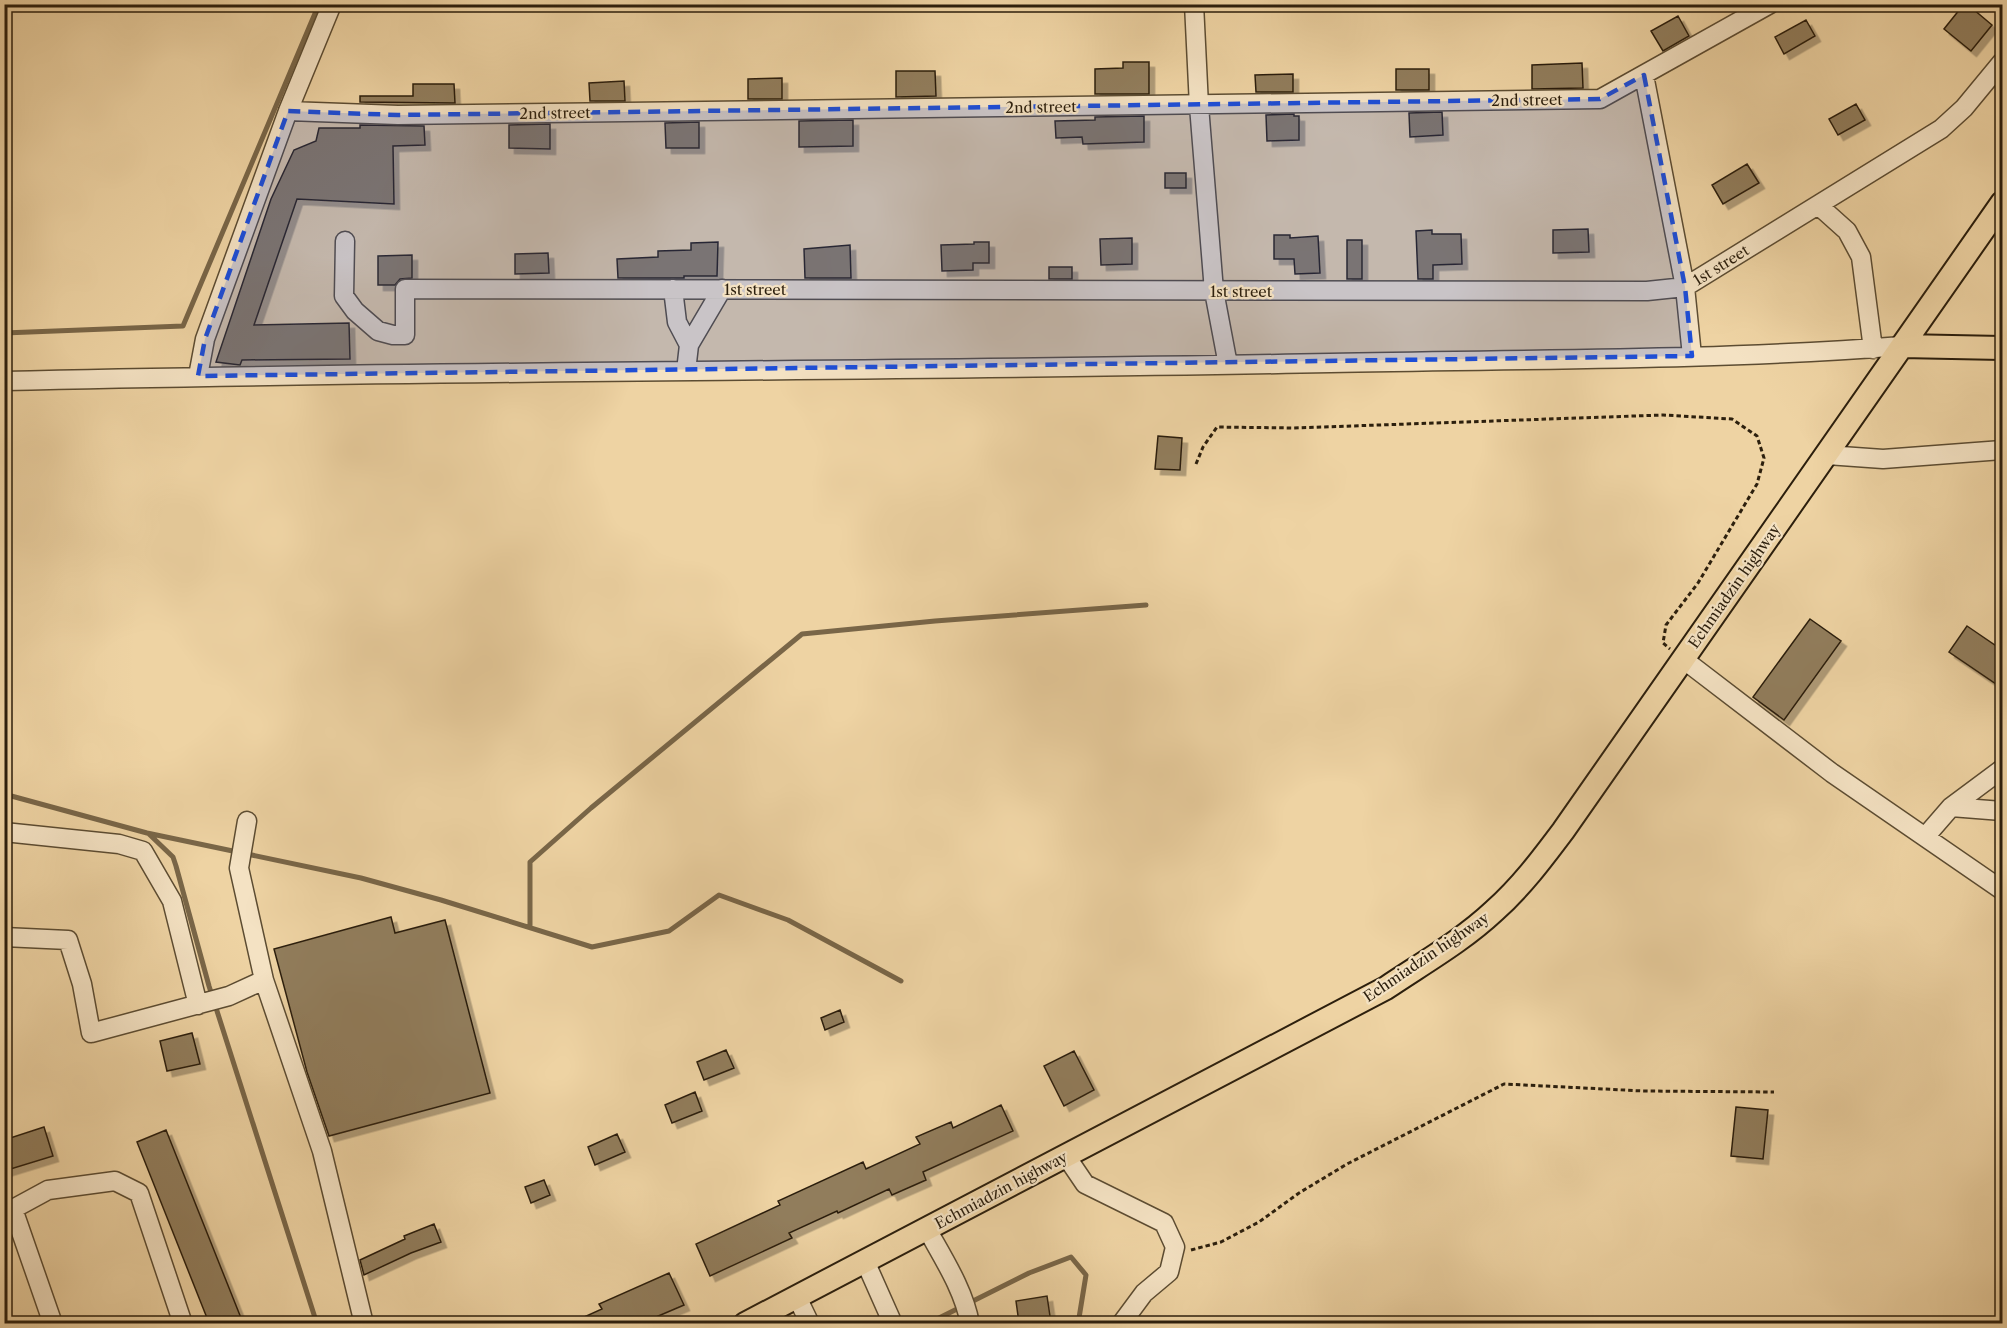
<svg xmlns="http://www.w3.org/2000/svg" width="2007" height="1328" font-family="'Libre Caslon Text',serif">
<style>
.lines{fill:none;stroke-linecap:round;stroke-linejoin:round}
.stream{stroke:#796648;stroke-width:5}
.building{fill:#917d5b;stroke:#2c1f0d;stroke-width:1.5;filter:url(#shadow)}
.minor-casing{stroke:#5c4c32;stroke-width:21}
.major-casing{stroke:#2c1f0d;stroke-width:26}
.path{stroke:#2c1f0d;stroke-width:3;stroke-dasharray:4.5 3;stroke-linecap:butt}
.minor{stroke:#f4e2c3;stroke-width:18}
.major{stroke:#eed3a3;stroke-width:22}
.marked{fill:#1d4ed8;fill-opacity:0.2;stroke:#1d4ed8;stroke-width:4.5;stroke-dasharray:12 8;stroke-linejoin:round}
.labels{text-anchor:middle;dominant-baseline:central;stroke-width:4.5;stroke-linejoin:round;paint-order:stroke}
.street-label{font-size:15px;fill:#2c1f0d;stroke:#f4e2c3}
</style>
<defs>
<filter id="shadow"><feDropShadow dx="5.5" dy="5.5" stdDeviation="0" flood-color="#0004"/></filter>
</defs>
<rect width="100%" height="100%" fill="#eed3a3"/>
<filter id="stains"><feTurbulence type="fractalNoise" baseFrequency=".00333" numOctaves="4"/><feColorMatrix values="0 0 0 0 .2 0 0 0 0 .09 0 0 0 0 .02 0 0 0 .5 -.17"/></filter>
<radialGradient id="worn" r=".72"><stop offset=".6" stop-color="#630" stop-opacity="0"/><stop offset="1" stop-color="#630" stop-opacity=".3"/></radialGradient>
<g class="lines">
<path class="stream" d="M4 333 183 326 319 4
M4 794 147 833 361 878 441 900 592 947 669 931 719 895 788 920 901 981
M149 834 173 857 176 866 209 986 317 1324
M530 926V862L591 808 802 634 935 621 1146 605
M969 1303 1029 1273 1071 1257 1086 1275 1078 1324
M927 1324 961 1307"/>
</g>
<path class="building" d="M1964 4H1967L1992 25 1971 51 1944 29Z
M1678 16 1689 36 1663 51 1651 31Z
M1806 20 1815 36 1784 54 1775 37Z
M1123 62H1149V94H1095V69L1123 68Z
M1582 63 1583 88 1532 89V65Z
M1396 69H1429V90H1396Z
M896 71H935L936 96 896 97Z
M1293 74V92H1256L1255 75Z
M782 78V99H748V79Z
M624 81 625 101H590L589 83Z
M413 84H454L455 103 360 102V96H413Z
M1856 104 1865 120 1838 135 1829 119Z
M1442 112 1443 135 1410 137 1409 113Z
M1294 114V116H1299V140L1267 141 1266 115Z
M1144 116V142L1083 144 1082 137 1056 138 1055 121 1095 120V117Z
M853 120V146L799 147V121Z
M699 122V148H666L665 123Z
M550 124V149L509 148V125Z
M360 125 424 126 425 145 393 146 394 204 297 199 254 325 349 323 350 359 242 360 240 365 216 362 271 199 294 150 316 141 319 128H360Z
M1747 164 1759 183 1723 204 1712 185Z
M1165 173H1186V188H1165Z
M1588 229 1589 252 1553 253V230Z
M1432 230V234H1461L1462 264 1433 265V279H1418L1416 231Z
M1274 235H1290V238L1318 236 1320 273 1295 274 1294 259H1274Z
M1132 238V264L1101 265 1100 239Z
M1347 240H1362V279H1347Z
M718 242 717 276H684V278H618L617 259 658 257V251L691 250V243Z
M974 242H989V263H973V270L942 271 941 245 974 244Z
M850 245 851 278H805L804 249Z
M548 253 549 273 515 274V254Z
M412 255V278L400 279 395 285H378V256Z
M1049 267H1072V279H1049Z
M1158 436 1182 438 1180 470 1155 469Z
M1810 619 1841 641 1784 720 1753 697Z
M1967 626 2002 650V688L1949 652Z
M391 917 395 933 445 920 490 1093 329 1136 307 1072 274 949Z
M840 1010 844 1022 825 1030 821 1018Z
M192 1033 200 1064 167 1071 160 1041Z
M726 1050 734 1068 704 1080 697 1062Z
M1074 1051 1094 1090 1064 1106 1044 1066Z
M695 1092 702 1111 672 1123 665 1105Z
M1001 1105 1013 1131 923 1172 926 1180 892 1195 889 1189 838 1213 837 1211 789 1233 792 1238 710 1276 696 1244 780 1205 778 1201 863 1162 866 1169 920 1144 916 1137 951 1122 953 1128Z
M1736 1107 1768 1110 1763 1159 1731 1156Z
M44 1127 53 1156 4 1171V1140Z
M166 1130 243 1323H209L137 1142Z
M617 1134 625 1152 595 1165 588 1147Z
M544 1180 550 1195 531 1203 525 1187Z
M434 1224 441 1242 411 1253 364 1275 360 1260 405 1239 404 1236Z
M669 1273 684 1305 642 1323H571L602 1309 599 1304Z
M1047 1296 1051 1323H1019L1016 1301Z"/>
<g class="lines">
<defs>
<path id="minor" d="M1194 4 1199 106 1214 291 1228 365
M1644 75 1685 287 1692 356
M288 111 398 115 1600 99 1770 4
M1818 205 1847 231 1861 257 1873 349
M345 241 344 296 355 311 378 331 393 335H405V289L1647 291 1685 287 1941 129 1964 108 2002 62
M673 289 677 322 689 345
M686 371 689 345 722 289
M198 376 205 339 288 111 332 4
M4 381C446 370 888 372 1330 363 1521 359 1712 361 1902 346
M1827 455 1883 459 2002 450
M1683 659 1832 773 2002 890
M1951 807 2002 811
M247 821 239 868 264 980
M4 832 119 844 143 851 172 901 198 1005
M1925 837 1951 807 2002 769
M4 937 68 940 82 984 91 1033 229 996 264 980 322 1151 364 1324
M1066 1156 1085 1184 1164 1223 1175 1247 1169 1272 1144 1293 1121 1324
M927 1229C943 1258 964 1290 970 1324
M865 1261 893 1324
M797 1297 810 1324
M53 1324 13 1209 48 1190 115 1181 139 1193 183 1324"/>
<path id="major" d="M1902 346 2002 348
M745 1324 1386 988C1423 963 1462 941 1494 911 1521 887 1542 859 1563 831L2002 203"/>
</defs>
<use href="#minor" class="minor-casing"/>
<use href="#major" class="major-casing"/>
<path class="path" d="M1196 464 1203 447 1217 427 1294 428 1663 415 1732 419 1757 436 1764 458 1757 484 1698 583 1666 625 1663 643 1670 649
M1191 1250 1221 1242 1259 1222 1299 1193 1347 1164 1504 1084 1643 1091 1774 1092"/>
<use href="#minor" class="minor"/>
<use href="#major" class="major"/>
</g>
<path class="marked" d="M1644 75 1685 287 1692 356 198 376 205 339 288 111 398 115 1600 99Z"/>
<g class="labels">
<g class="street-label">
<text transform="translate(1527 100) rotate(-1)">2nd street</text>
<text transform="translate(1041 107) rotate(-1)">2nd street</text>
<text transform="translate(555 113) rotate(-1)">2nd street</text>
<text transform="translate(1721 265) rotate(-32)">1st street</text>
<text x="755" y="289">1st street</text>
<text x="1241" y="291">1st street</text>
<text transform="translate(1734 586) rotate(-55)">Echmiadzin highway</text>
<text transform="translate(1426 957) rotate(-34)">Echmiadzin highway</text>
<text transform="translate(1001 1190) rotate(-28)">Echmiadzin highway</text>
</g>
</g>
<rect width="2007" height="1328" fill="none" stroke="#eed3a3" stroke-width="24"/>
<rect x="6" y="6" width="1995" height="1316" fill="none" stroke="#2c1f0d" stroke-width="3"/>
<rect x="12" y="12" width="1983" height="1304" fill="none" stroke="#2c1f0d" stroke-width="1.5"/>
<rect width="100%" height="100%" filter="url(#stains)"/>
<rect width="100%" height="100%" fill="url(#worn)"/>
</svg>
